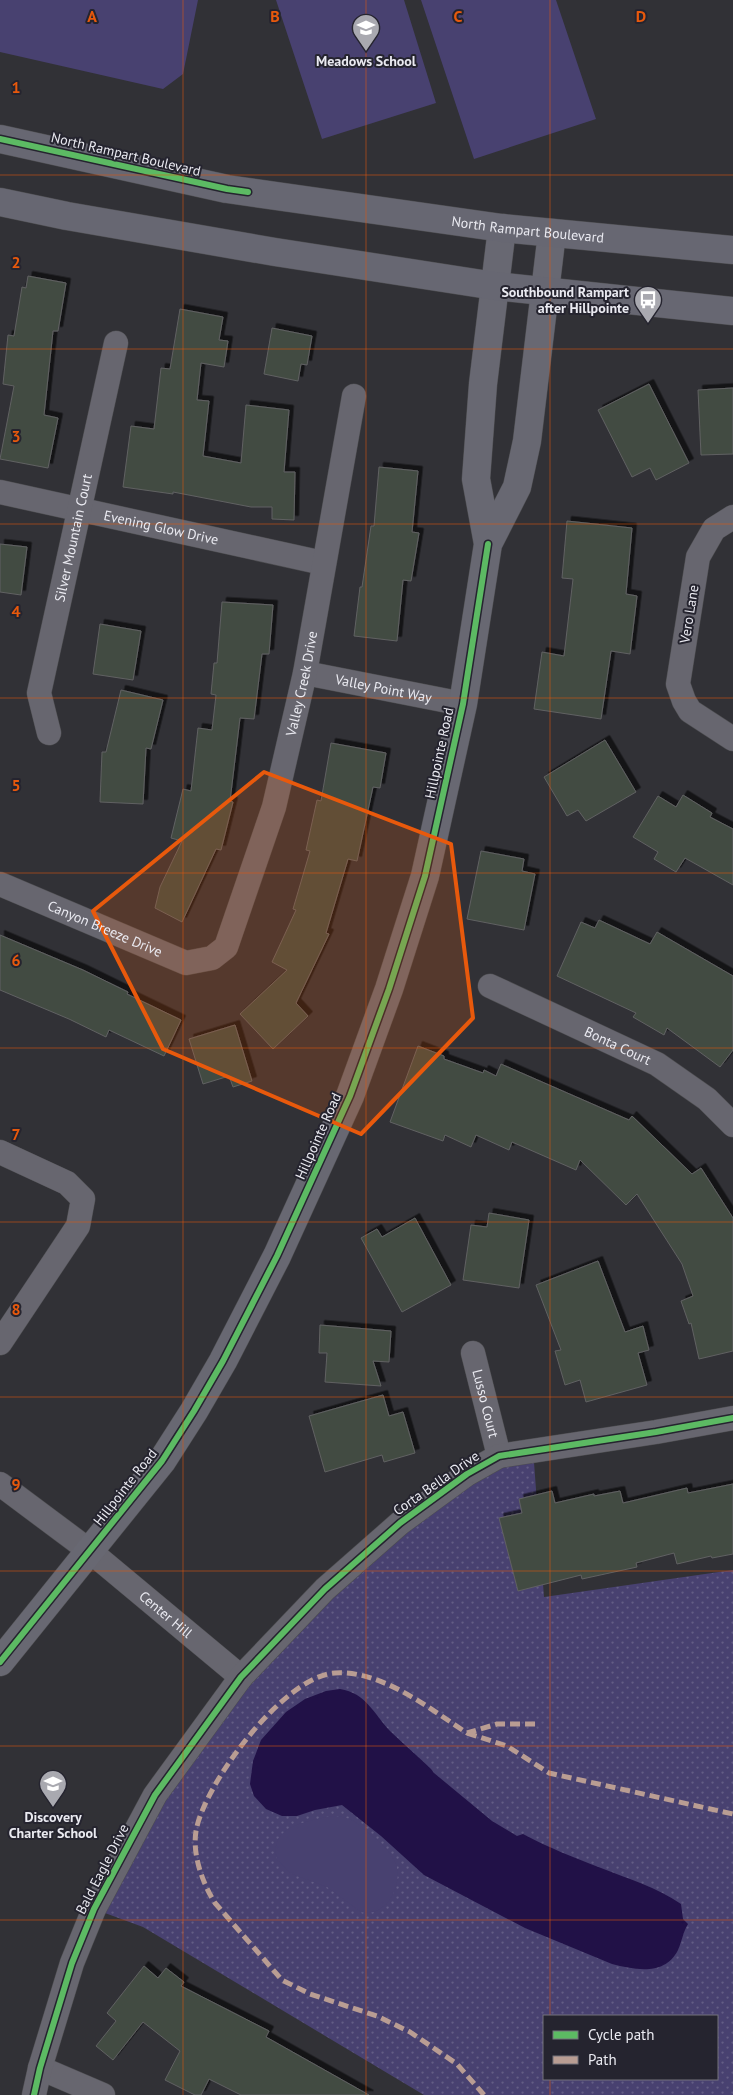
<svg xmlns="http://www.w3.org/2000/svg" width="733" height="2095" font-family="'PT Sans',sans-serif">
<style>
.grass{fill:url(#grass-dots);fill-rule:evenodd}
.garden{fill:#484170}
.water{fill:#211147}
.building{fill:#434b43;stroke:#606162;filter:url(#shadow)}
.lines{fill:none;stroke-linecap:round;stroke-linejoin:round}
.street-casing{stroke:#4c4c4f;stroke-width:25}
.secondary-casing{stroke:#4c4c4f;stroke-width:29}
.primary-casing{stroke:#4c4c4f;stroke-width:29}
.street{stroke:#67666f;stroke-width:24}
.secondary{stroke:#686872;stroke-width:28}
.primary{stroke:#676772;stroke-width:28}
.quiet{stroke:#b99d93;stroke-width:5;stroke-dasharray:10 5;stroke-linecap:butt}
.cycleway-casing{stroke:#25242f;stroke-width:9}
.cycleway{stroke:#5cba63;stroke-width:6}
.marked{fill:#e8590c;fill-opacity:0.2;stroke:#e8590c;stroke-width:4;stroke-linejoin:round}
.grid{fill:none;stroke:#e8590c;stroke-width:1;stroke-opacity:0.55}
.labels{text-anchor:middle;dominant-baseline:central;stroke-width:4;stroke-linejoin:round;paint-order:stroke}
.poi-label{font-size:14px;font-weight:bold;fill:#eaeaf1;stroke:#25242f}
.street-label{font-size:14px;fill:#eaeaf1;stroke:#25242f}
.grid-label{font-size:16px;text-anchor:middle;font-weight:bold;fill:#e8590c;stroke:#25242f;stroke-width:4;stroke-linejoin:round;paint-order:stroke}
</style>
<defs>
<pattern id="grass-dots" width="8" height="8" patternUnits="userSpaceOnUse" patternTransform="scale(1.25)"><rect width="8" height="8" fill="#484170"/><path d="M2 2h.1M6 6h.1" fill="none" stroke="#635d85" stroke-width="1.8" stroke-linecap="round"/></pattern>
<filter id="shadow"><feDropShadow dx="4.5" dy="-4.5" stdDeviation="0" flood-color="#0009"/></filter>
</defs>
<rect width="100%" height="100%" fill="#313136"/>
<path class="grass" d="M533 1449 544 1597 733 1570V2095H424L143 1927 94 1909 241 1677 400 1523ZM544 2016H717V2079H544Z"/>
<path class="garden" d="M0 0H198L183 74 163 89 0 52Z
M276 0H404L436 103 322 139Z
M421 0H556L596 119 474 159Z
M326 1817C349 1815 354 1820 371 1835 381 1843 391 1852 396 1864 403 1886 386 1918 361 1912L327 1887 292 1874 277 1860C269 1827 302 1823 326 1817Z"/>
<path class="water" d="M340 1689C366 1693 374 1714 390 1731 403 1744 418 1756 431 1769L434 1773 492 1821 517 1836 523 1834C547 1847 575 1858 601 1868 629 1879 656 1887 681 1904L683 1919 688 1924C683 1932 682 1941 678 1950 665 1976 636 1970 612 1964L525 1928 424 1875 381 1836 342 1805 315 1810 297 1816H282L266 1809 254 1796 250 1784 253 1761 261 1740 286 1712 305 1699 326 1691Z"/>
<path class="building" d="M28 276 66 283 58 331H53L44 415 58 418 48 468 0 459 14 386 3 384 8 335 14 336 22 287 26 288Z
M180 309 223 317 219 340 228 341 224 367 201 363 197 400 209 401 203 456 241 463 246 405 289 410 284 472H295L294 520 272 519V507H251L173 492V494L123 487 131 426 154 429 161 368 170 369Z
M272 328 312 336 307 365 301 364 298 381 264 374Z
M649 384 689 463 656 480 650 468 632 477 598 410Z
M733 388V454L701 455 698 390Z
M379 467 418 471 412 532 419 533 411 581 403 580 397 641 354 636 360 587H362L371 526H374Z
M567 521 632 528 626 594 637 596 630 654 611 651 601 719 534 709 542 652 564 656 573 579 562 578Z
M0 544 27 547 21 595 0 592Z
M222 602 273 605 269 654H262L254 719 240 718 230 801 233 802 221 850 216 849 182 922 155 908 160 887 182 841 171 838 183 789 191 791 198 728 212 730 216 695 211 694 214 663H217Z
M100 624 141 631 133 680 93 674Z
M121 690 163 700 151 749 146 748 143 804 100 802 102 752H106Z
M605 740 636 792 586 821 578 810 567 816 544 777Z
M331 743 386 753 380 788 373 787 357 861 348 859 326 933 329 934 296 1003 308 1016 273 1049 240 1014 287 970 272 962 296 910 293 909 310 851 306 850 317 800 321 801Z
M683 795 712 813 710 817 733 829V885L685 858 676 872 654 859 658 852 633 837 658 796 676 807Z
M481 851 524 859 522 871 535 874 524 930 467 919Z
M599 920 650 944 657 932 733 976V1050L720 1067 667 1028 664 1035 633 1017 636 1013 557 976 581 922 595 928Z
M0 935 83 970 128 992 127 994 181 1020 164 1056 109 1030 106 1037 69 1019 0 990Z
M235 1025 252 1081 233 1087 229 1076 203 1084 189 1039Z
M418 1046 444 1056V1059L483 1073 484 1070 496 1076 501 1064 629 1120 632 1116 692 1174 701 1168 733 1218V1351L699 1359 691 1323 689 1324 681 1301 693 1296 682 1264 637 1194 626 1205 580 1160 576 1170 512 1142 509 1150 476 1135 471 1147 445 1135 443 1141 390 1122Z
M489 1213 529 1220 519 1288 463 1280 471 1225 487 1227Z
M415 1218 451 1285 402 1312 361 1238 377 1229 382 1237Z
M598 1261 625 1332 643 1326 649 1350 638 1353 647 1385 586 1402 580 1380 565 1385 555 1351 561 1350 536 1285Z
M320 1325 391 1331 389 1362 373 1361 381 1386 325 1382 327 1353H319Z
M383 1395 389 1416 403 1412 415 1453 384 1462 382 1455 325 1472 309 1416Z
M733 1484V1554L712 1558 711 1556 677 1564 674 1553 636 1563 637 1567 582 1579 581 1575 518 1591 499 1518 522 1513 519 1499 552 1491 555 1503 594 1494V1496L620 1491 623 1503 687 1488 688 1493Z
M144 1966 158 1978 166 1968 184 1982 181 1986 269 2031 266 2037 369 2095H241L209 2079 201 2095H195L165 2080 180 2051 143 2022 113 2060 96 2046 116 2021 107 2013Z"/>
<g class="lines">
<defs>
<g id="street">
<path id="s1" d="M0 492 323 563"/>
<path d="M733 517 714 529 698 557 678 684 684 701 690 711 733 739"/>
<path id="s2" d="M305 673 463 704"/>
<path id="s3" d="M49 733 39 693 116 343"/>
<path id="s4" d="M0 884 186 963 212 958 226 947 274 807 305 673 354 396"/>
<path id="s5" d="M490 986 657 1064 707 1099 733 1125"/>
<path d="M0 1152 67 1183 83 1199 78 1226 0 1343"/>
<path id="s6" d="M473 1353 499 1456"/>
<path id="s7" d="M0 1484 91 1552 241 1677"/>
<path d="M40 2068 103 2095"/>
<path d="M34 2095 40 2068 72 1963 94 1909 155 1795 241 1677 325 1589 400 1523 467 1474 499 1456 656 1432 733 1418"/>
</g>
<path id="secondary" d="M488 544 476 479 483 384 502 228
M0 1662 162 1461 194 1411 223 1361 277 1256 350 1096 389 989 425 876 463 704 488 544 517 487 527 441 552 233"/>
<g id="primary">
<path id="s8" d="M0 139 227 189 502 228 733 250"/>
<path d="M0 202 67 216 275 252 495 286 733 311"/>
</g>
</defs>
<use href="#street" class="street-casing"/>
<use href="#secondary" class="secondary-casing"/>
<use href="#primary" class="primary-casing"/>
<use href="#street" class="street"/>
<use href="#secondary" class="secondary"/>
<use href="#primary" class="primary"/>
<path class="quiet" d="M467 1733 507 1746 549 1773 733 1814
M484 2095 457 2064 410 2032 377 2016 310 1994 282 1980 215 1903C203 1884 192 1855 196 1831 204 1784 284 1676 335 1673 382 1670 430 1709 467 1733L497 1724H538"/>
<defs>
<path id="cycleway" d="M0 139 227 189 248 192
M0 1662 162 1461 194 1411 223 1361 277 1256 350 1096 389 989 425 876 463 704 488 544
M34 2095 40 2068 72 1963 94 1909 155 1795 241 1677 325 1589 400 1523 467 1474 499 1456 656 1432 733 1418"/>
</defs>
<use href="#cycleway" class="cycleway-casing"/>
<use href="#cycleway" class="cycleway"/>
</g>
<path class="marked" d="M264 772 451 844 473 1018 361 1134 163 1049 93 911Z"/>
<path class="grid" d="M183 0V2095M366 0V2095M550 0V2016M0 175H733M0 349H733M0 524H733M0 698H733M0 873H733M0 1048H733M0 1222H733M0 1397H733M0 1571H733M0 1746H733M0 1920H733M550 2079V2095"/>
<defs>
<symbol id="school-pin" viewBox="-11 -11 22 30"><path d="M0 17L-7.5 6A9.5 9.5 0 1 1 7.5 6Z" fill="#a9a9b0" stroke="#25242f"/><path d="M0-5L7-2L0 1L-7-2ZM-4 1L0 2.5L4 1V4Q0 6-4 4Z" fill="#fff"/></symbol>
<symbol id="bus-pin" viewBox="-11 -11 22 30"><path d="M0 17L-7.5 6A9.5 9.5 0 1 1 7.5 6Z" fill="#a9a9b0" stroke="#25242f"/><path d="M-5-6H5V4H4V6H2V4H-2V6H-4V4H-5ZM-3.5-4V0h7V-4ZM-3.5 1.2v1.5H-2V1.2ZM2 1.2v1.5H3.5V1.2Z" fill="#fff"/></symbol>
</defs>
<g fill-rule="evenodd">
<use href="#school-pin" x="350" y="12" width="32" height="43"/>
<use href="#bus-pin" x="632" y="284" width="32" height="43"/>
<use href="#school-pin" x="37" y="1768" width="32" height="43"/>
</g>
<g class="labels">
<g class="poi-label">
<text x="366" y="61">Meadows School</text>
<text x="629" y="292" text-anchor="end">Southbound Rampart<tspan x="629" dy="16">after Hillpointe</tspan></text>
<text x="53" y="1817">Discovery<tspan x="53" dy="16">Charter School</tspan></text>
</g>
<g class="street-label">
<text transform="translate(126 154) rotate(13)">North Rampart Boulevard</text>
<text stroke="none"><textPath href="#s8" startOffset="536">North Rampart Boulevard</textPath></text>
<text stroke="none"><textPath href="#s1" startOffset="165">Evening Glow Drive</textPath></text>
<text stroke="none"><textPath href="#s3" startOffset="200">Silver Mountain Court</textPath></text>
<text transform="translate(689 614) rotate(-81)">Vero Lane</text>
<text stroke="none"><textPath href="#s4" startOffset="521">Valley Creek Drive</textPath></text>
<text stroke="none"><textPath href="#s2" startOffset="80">Valley Point Way</textPath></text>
<text transform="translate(439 753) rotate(-78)">Hillpointe Road</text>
<text stroke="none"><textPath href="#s4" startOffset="114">Canyon Breeze Drive</textPath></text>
<text stroke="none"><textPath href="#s5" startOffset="141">Bonta Court</textPath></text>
<text transform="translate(318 1136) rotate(-66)">Hillpointe Road</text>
<text stroke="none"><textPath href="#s6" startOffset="52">Lusso Court</textPath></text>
<text transform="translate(436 1483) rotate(-35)">Corta Bella Drive</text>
<text transform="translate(125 1487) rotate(-52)">Hillpointe Road</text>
<text stroke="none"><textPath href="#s7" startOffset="211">Center Hill</textPath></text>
<text transform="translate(102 1869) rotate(-63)">Bald Eagle Drive</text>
</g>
</g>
<g class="grid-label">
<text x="92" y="22">A</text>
<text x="275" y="22">B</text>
<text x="458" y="22">C</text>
<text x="641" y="22">D</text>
<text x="16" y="93">1</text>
<text x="16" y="268">2</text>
<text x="16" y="442">3</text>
<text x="16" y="617">4</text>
<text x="16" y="791">5</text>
<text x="16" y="966">6</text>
<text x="16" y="1140">7</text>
<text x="16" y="1315">8</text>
<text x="16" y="1490">9</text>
</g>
<rect x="543" y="2015" width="175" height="65" fill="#25242f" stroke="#74737d"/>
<rect x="553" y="2031" width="25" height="8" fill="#5cba63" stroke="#74737d"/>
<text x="588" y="2040" font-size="15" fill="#eaeaf1">Cycle path</text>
<rect x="553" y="2056" width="25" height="8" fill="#b99d93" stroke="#74737d"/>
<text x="588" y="2065" font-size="15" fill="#eaeaf1">Path</text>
</svg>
